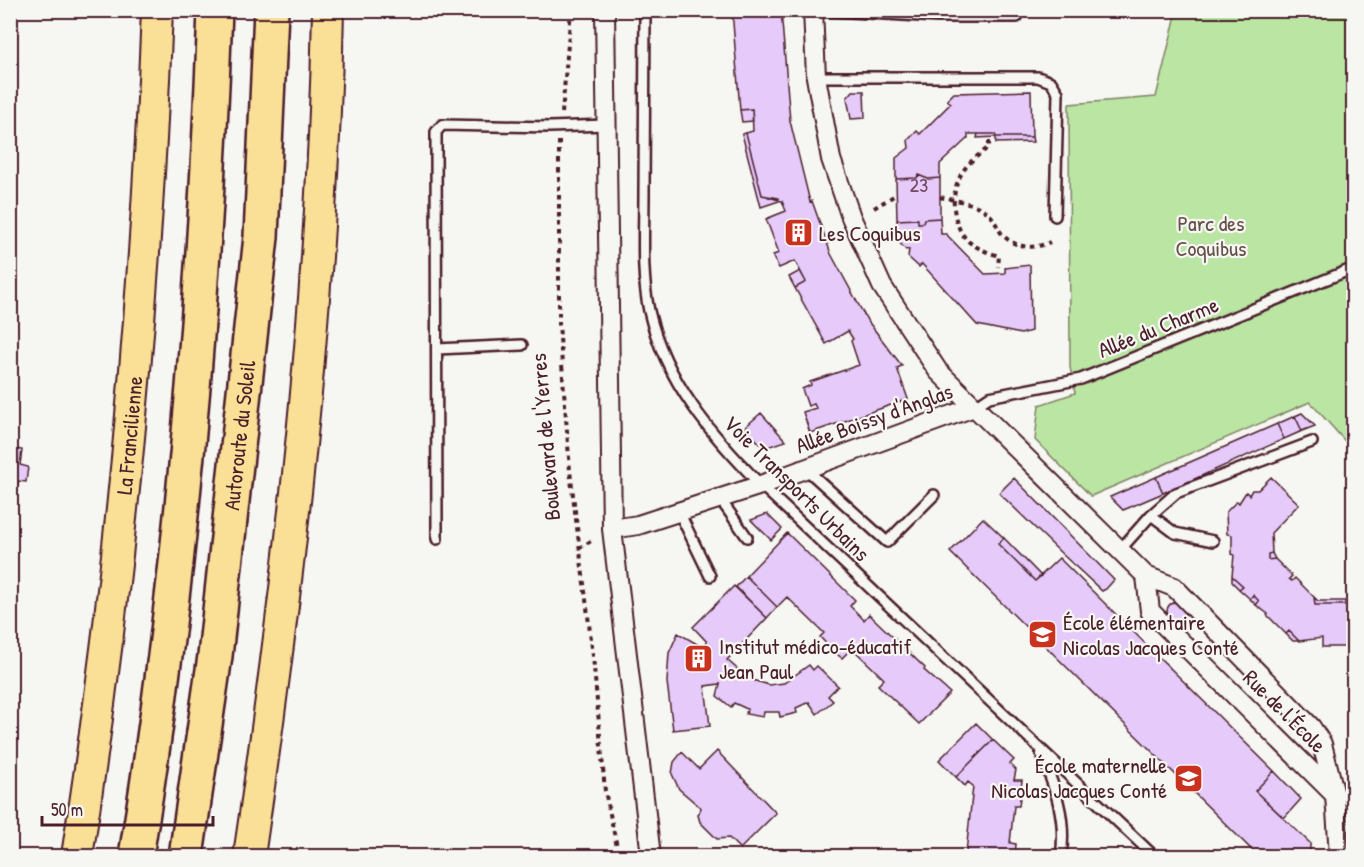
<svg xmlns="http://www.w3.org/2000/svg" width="1364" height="867" font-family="'Patrick Hand',sans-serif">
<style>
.green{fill:#bae5a2;stroke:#828266;stroke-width:1.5}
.building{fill:#e5cafa;stroke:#4a1f2b;stroke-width:1.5}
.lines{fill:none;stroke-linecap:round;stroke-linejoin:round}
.service-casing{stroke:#4a1f2b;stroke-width:14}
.minor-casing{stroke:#4a1f2b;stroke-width:22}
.trunk-casing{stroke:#4a1f2b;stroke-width:34}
.motorway-casing{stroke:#4a1f2b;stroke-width:38}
.path{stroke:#4a1f2b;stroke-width:4;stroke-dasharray:4.5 4.5;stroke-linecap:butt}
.service{stroke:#f6f6f2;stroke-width:9}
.minor{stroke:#f6f6f2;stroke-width:18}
.trunk{stroke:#fadf96;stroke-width:30}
.motorway{stroke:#fadf96;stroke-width:33}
.labels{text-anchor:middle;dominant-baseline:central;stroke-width:4.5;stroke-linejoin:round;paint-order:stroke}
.number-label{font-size:20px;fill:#714a5f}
.park-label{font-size:22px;fill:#665049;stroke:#f6f6f2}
.poi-label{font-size:22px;fill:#4a1f2b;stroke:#f6f6f2;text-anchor:start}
.street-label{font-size:22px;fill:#4a1f2b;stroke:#f6f6f2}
</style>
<rect width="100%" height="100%" fill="#f6f6f2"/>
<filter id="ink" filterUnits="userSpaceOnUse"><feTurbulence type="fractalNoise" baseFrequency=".0167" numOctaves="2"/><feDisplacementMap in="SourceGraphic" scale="12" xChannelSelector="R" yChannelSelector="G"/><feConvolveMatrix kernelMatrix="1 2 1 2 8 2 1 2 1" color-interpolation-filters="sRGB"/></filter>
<g filter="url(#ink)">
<path class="green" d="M1177 11H1353V450L1310 402 1091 496 1035 440 1039 405 1075 393 1070 367 1069 104 1156 97Z"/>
<path class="building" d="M732 10H781L790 121 810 202 812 201 831 254 867 320 902 366 897 368 908 399 810 433 803 412 816 408 814 404 808 406 802 389 811 385 810 382 859 365 851 341 853 339 848 331 826 344 795 288 806 282 795 261 779 268 773 255 779 253 766 219 786 211 782 201 762 195 746 133 753 131 752 109 740 110Z
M853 91H864L865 118 851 119 847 98Z
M1031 91 1032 137H996L995 134H968V138L940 164V178L928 179 918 175 917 178 896 179V158L909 148 908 140 917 131 920 134 951 103 947 100 954 93Z
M752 109 753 121 742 122 740 110Z
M746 133 762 195 778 198 779 201 761 207 742 134Z
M978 134H995L996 137 977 138Z
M996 137H1032L1033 142 996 143Z
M918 175 928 179 940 178V218L924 219 923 223H918V219L897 220 896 179 917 178Z
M940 218 941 234H946L985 274 1005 273V268L1030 265 1031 331 1021 334 977 325 922 264 919 267 908 257 909 249 906 250 897 240V220L918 219V223H923L924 219Z
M800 271 806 282 795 288 789 277Z
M761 413 786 441 764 448 751 434 745 427Z
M1302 413 1315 426 1302 431 1295 416Z
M1295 416 1302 431 1284 439 1277 424Z
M1277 424 1284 439 1163 493 1156 477Z
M10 448 22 450 20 465 28 467 26 482 18 481 10 541Z
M1156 477 1163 493 1128 508 1123 510 1110 497Z
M1271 477 1299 504 1271 533 1272 553 1268 554V560L1275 559 1292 576 1289 579 1292 581 1295 578 1314 597 1315 605H1345V601H1354V647H1322V638L1299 641 1289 631 1286 634 1267 615 1268 614 1256 605 1259 601 1253 595 1250 599 1239 589 1243 586 1232 576 1234 555 1232 554V535L1227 534 1226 512 1237 501 1239 503 1246 492 1249 495 1252 490H1258Z
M1014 478 1114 580 1106 589 1102 591 1062 554 999 493Z
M767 514 782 529 771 540 751 520Z
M983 518 1004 538 998 544 1035 581 1059 558 1274 771 1255 791 1310 843V856H1258L950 552Z
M787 533 855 600 850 606 864 620 869 614 925 668 924 670 950 693 919 724 878 685 884 679 852 648 842 658 834 652 820 637 824 633 787 597 777 607 746 576Z
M1004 538 1041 576 1035 581 998 544Z
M1272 553 1275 559 1268 560V554Z
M746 576 777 607 767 618 736 587Z
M1232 576 1243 586 1239 589 1232 582Z
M734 586 767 618 727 660 749 679 769 685 784 683 809 665 813 670 817 666 838 686 828 696 833 701 817 714 809 702 796 708 797 713 780 717 779 712H764L763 717 746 714 747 709 734 703 731 707 717 696 720 684 705 686 710 726 673 730 667 682 669 653 678 633 704 648 707 642 693 627Z
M1253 595 1259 601 1256 605 1250 599Z
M1314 597 1318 601H1345V605H1315Z
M1167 611a9 9 0 1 1 18 0a9 9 0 1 1-18 0Z
M1289 631 1299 641H1293L1286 634Z
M976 723 993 740 956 777 939 760Z
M993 740 1014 760 1010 764 1016 770 1014 780H1022L1019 806H1014L1010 843 1016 844 1015 856H958L966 853 973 786 968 782 965 786 956 777Z
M717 751 776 813 740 849 729 838 717 839 700 822 698 815 701 808 679 789 672 774 674 762 682 752 699 769Z
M1274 771 1301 799 1284 818 1255 791Z"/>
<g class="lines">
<defs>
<path id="service" d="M645 10C645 71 644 132 644 193 644 232 641 273 649 311 665 381 712 436 761 485L1154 856
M816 10 937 17H1017
M816 77H1038L1051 82 1058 93 1055 216
M437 349 522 345
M974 407 989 397 1081 379 1354 268
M806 469 887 542 934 495
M720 499 747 537
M679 512 710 576
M1151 515 1175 533 1213 541
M437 539 436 132 442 125 550 127 606 125
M1119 551 1151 515 1176 493 1312 442
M1041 753C1055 788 1067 818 1061 856
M1335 795 1354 794"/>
<path id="minor" d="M605 10 612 529 651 856
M813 10 816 77 831 159 851 217 882 286 938 371 1146 576 1174 587 1311 727 1322 744 1335 795 1339 856
M612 529 638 525 761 485 974 407
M1146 576 1150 611 1335 795"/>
<g id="trunk">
<path id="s1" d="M77 856C121 576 146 294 157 10"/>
<path d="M249 856C290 577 323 294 328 10"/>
</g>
<g id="motorway">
<path d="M136 856C182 577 205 294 215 10"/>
<path id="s2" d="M186 856 215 656 261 237 271 10"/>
</g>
</defs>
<use href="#service" class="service-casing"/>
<use href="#minor" class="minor-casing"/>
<use href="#trunk" class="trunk-casing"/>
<use href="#motorway" class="motorway-casing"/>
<path class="path" d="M562 113 571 10
M559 141V324L570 471 593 656 605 791 619 856
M989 141V147C979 155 968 162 962 173 950 192 951 221 966 239 973 247 989 253 999 256L998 267
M940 197C956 201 977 202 989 214 995 219 997 228 1002 234 1014 248 1034 250 1050 242
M874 208 897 194
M579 548 593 540"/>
<use href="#service" class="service"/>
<use href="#minor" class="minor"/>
<use href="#trunk" class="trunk"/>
<use href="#motorway" class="motorway"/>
</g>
</g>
<defs>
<symbol id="building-square" viewBox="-11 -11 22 22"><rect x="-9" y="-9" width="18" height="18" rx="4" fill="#c8321e" stroke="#f6f6f2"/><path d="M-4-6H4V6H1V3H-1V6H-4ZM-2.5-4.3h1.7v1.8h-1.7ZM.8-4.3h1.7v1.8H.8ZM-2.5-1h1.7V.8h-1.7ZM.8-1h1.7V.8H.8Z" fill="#fff"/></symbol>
<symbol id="school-square" viewBox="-11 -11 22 22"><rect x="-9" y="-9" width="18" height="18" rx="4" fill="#c8321e" stroke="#f6f6f2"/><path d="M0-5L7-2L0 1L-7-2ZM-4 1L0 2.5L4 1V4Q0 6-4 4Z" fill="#fff"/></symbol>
</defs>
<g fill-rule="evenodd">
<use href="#building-square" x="782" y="216" width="33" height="33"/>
<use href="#school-square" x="1026" y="618" width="33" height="33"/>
<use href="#building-square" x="682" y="642" width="33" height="33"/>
<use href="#school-square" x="1172" y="762" width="33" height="33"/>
</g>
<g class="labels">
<g class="number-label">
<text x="919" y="184">23</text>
</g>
<g class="park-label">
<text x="1211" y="223">Parc des<tspan x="1211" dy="25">Coquibus</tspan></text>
</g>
<g class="poi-label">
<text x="819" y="233">Les Coquibus</text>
<text x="1063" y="622">École élémentaire<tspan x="1063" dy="25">Nicolas Jacques Conté</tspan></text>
<text x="719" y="646">Institut médico-éducatif<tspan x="719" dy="25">Jean Paul</tspan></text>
<text x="1167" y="765" text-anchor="end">École maternelle<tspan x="1167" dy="25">Nicolas Jacques Conté</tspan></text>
</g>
<g class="street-label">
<text transform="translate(1158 327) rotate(-22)">Allée du Charme</text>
<text transform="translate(874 418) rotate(-20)">Allée Boissy d'Anglas</text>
<text stroke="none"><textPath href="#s2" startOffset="424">Autoroute du Soleil</textPath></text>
<text stroke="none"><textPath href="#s1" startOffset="424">La Francilienne</textPath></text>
<text transform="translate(545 437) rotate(-95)">Boulevard de l'Yerres</text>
<text transform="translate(797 488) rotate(45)">Voie Transports Urbains</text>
<text transform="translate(1285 711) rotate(45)">Rue de l'École</text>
</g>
</g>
<rect width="1364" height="867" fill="none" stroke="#f6f6f2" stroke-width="36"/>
<rect x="18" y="18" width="1328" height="831" fill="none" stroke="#4a1f2b" stroke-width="2" filter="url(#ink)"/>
<path d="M42 816v9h171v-9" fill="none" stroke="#4a1f2b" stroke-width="3"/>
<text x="51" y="816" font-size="18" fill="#4a1f2b" stroke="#f6f6f2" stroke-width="4.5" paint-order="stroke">50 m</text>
</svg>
